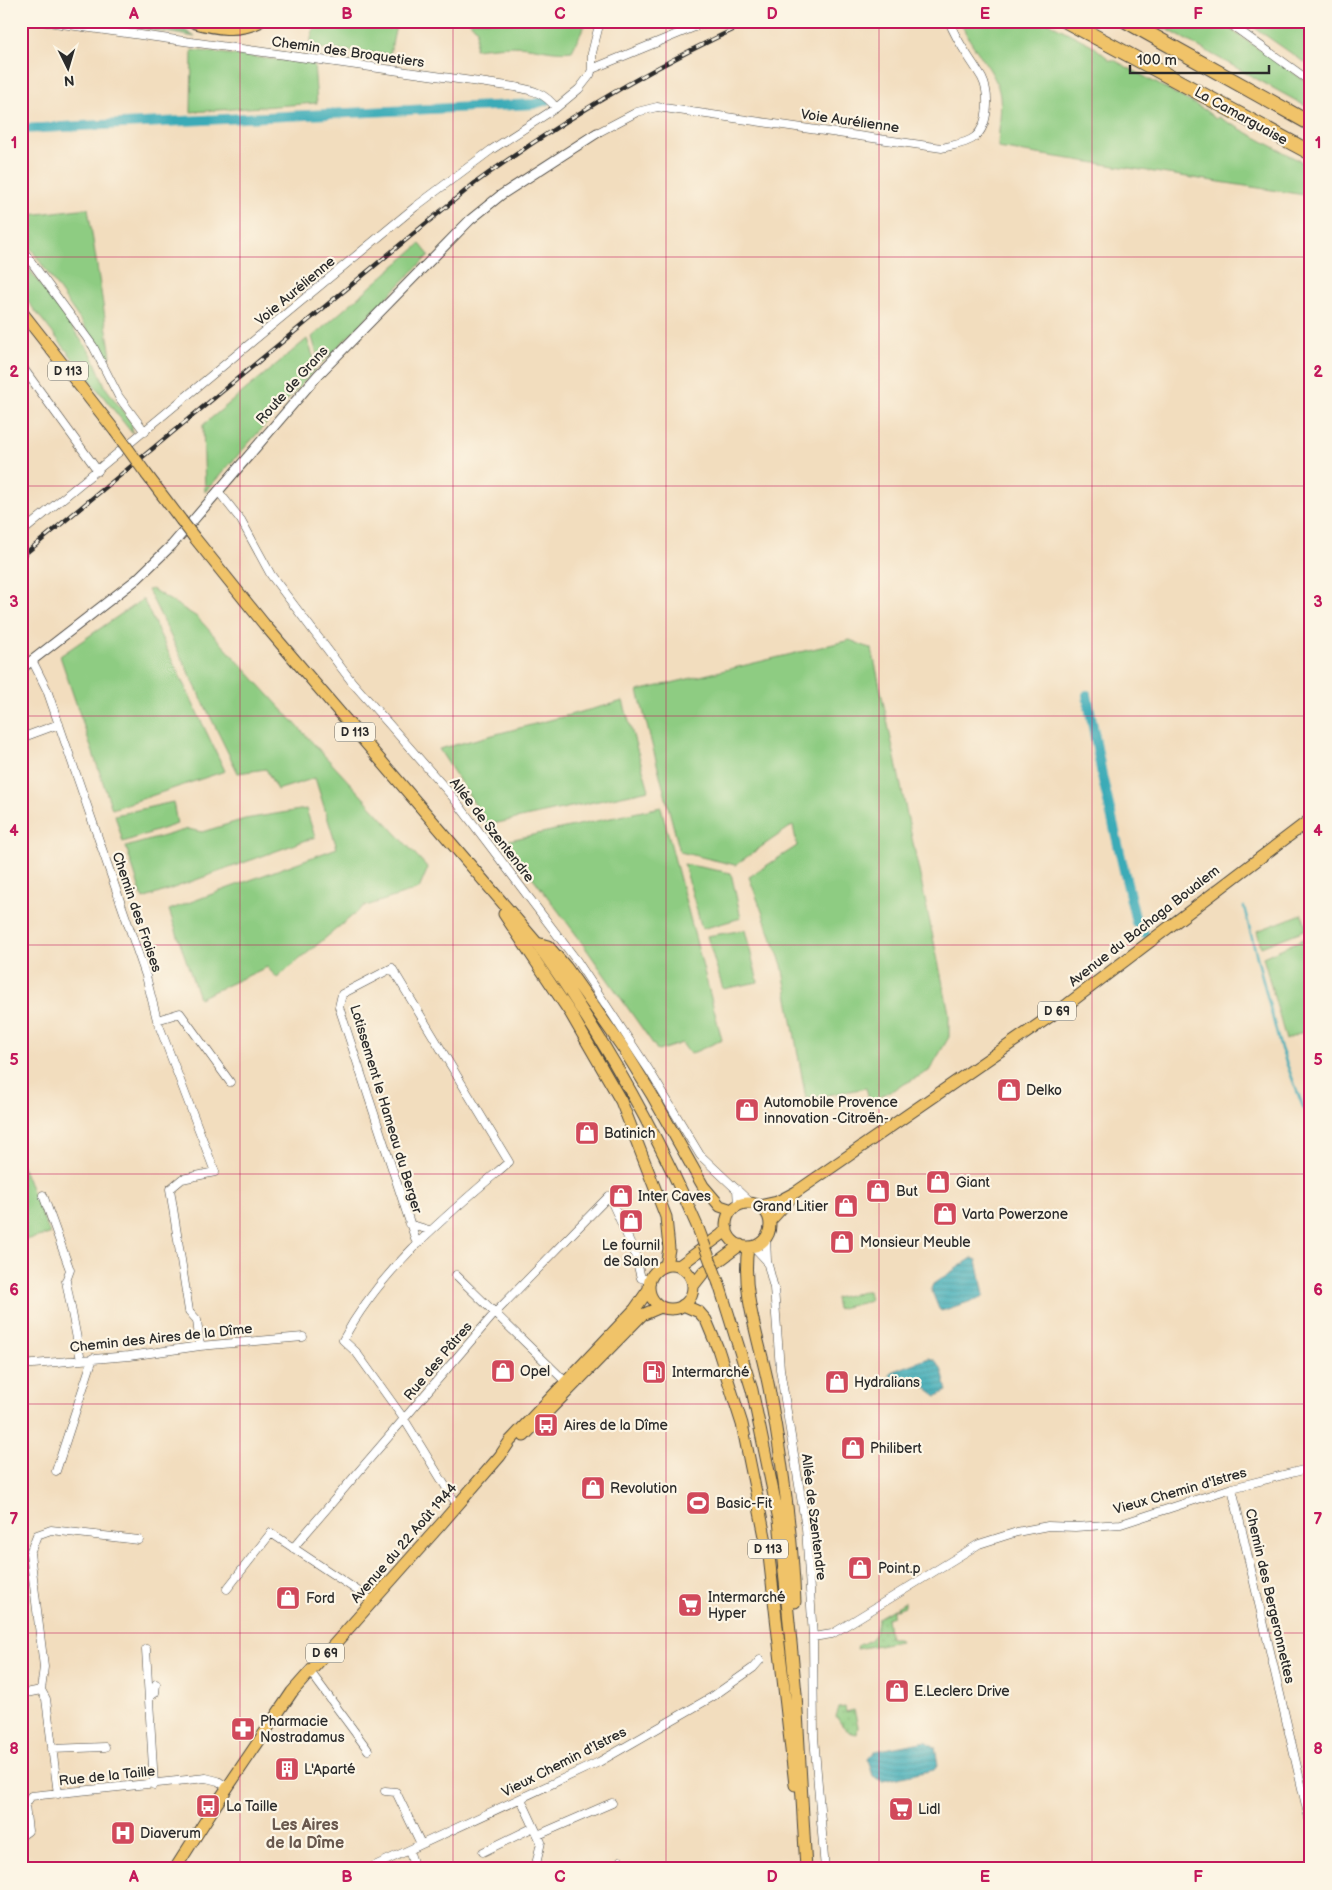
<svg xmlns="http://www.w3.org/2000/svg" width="1332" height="1890" font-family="'Balsamiq Sans',sans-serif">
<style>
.green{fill:#8ecc82;stroke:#5c7c56}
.forest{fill:url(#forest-crowns);stroke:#4e6e4e}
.garden{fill:url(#garden-dots);stroke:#5c7c56}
.water{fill:url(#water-rules);stroke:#326b71}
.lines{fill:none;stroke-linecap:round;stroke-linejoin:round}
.stream{stroke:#3aabb7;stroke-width:2.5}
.canal{stroke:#3aabb7;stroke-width:10}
.minor-casing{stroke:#494641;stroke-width:9}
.tertiary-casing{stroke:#494641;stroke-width:11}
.primary-casing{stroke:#494641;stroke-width:13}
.motorway-casing{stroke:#494641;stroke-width:16}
.minor{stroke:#fff;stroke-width:8}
.tertiary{stroke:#fff;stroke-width:9}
.primary{stroke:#f0c369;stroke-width:11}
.motorway{stroke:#f0c369;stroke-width:14}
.rail-casing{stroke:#2b2b2b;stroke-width:4.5}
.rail{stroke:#fcf5e5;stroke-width:2.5;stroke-dasharray:8;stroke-linecap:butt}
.primary-bridge-casing{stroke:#494641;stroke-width:13;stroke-linecap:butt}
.primary-bridge{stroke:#f0c369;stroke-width:11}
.grid{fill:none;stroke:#c2185b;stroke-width:1;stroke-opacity:0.55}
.labels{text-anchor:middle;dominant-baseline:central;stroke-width:4.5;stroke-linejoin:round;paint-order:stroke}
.shield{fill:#fcf5e5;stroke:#6a6863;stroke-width:1}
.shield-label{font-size:12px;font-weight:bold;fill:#2b2b2b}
.street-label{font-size:14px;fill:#2b2b2b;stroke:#fcf5e5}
.poi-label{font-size:14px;fill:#2b2b2b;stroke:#fcf5e5;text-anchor:start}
.quarter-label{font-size:16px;font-weight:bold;fill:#6a594f;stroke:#fcf5e5}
.neatline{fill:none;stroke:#c2185b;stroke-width:2}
.grid-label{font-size:16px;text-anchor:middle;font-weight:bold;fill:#c2185b}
</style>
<defs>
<pattern id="forest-crowns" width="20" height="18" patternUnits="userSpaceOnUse" patternTransform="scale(1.25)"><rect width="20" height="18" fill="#72b070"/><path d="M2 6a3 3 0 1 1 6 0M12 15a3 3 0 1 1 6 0" fill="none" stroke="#5e8f5c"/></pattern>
<pattern id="garden-dots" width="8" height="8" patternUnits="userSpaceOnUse" patternTransform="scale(1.25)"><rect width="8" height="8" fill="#8ecc82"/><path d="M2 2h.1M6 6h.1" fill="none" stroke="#7baf70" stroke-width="1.8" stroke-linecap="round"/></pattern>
<pattern id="water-rules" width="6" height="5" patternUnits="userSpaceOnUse" patternTransform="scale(1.25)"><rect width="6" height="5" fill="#3aabb7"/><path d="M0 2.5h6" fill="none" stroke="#318b95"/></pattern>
</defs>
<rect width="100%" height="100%" fill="#fcf5e5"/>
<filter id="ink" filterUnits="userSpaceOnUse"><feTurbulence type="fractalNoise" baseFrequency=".02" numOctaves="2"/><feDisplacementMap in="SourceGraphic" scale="10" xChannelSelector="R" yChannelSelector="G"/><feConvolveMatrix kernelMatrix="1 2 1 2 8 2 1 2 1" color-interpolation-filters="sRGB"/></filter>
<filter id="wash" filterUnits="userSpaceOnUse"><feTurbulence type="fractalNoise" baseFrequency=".0096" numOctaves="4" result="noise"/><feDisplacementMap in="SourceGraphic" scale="20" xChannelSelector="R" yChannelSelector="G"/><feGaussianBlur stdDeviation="1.12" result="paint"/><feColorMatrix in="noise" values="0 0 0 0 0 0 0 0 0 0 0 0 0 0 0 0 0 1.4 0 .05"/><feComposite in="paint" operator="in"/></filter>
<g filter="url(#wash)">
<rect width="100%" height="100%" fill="#f2ddbe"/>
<path class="green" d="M315 21H397L390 54 309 48Z
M469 21H587L572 51C556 53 544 49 528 47 510 45 493 47 475 49L477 30Z
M961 21H1045L1092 45 1110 60H1114L1205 110 1216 119 1218 117 1311 167V196L998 148C998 133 1002 112 1000 97 997 68 969 49 961 21Z
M1152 21H1218L1311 85V109Z
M1245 21H1311V67Z
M192 50 314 64 317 103 191 112Z
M88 208 111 356 106 358 21 234V216Z
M420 244 429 255 320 365 312 337Z
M21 258 92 355 106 388 132 424V433L21 293Z
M307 339 317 367 205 492 203 425Z
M152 589 197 617 428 868 419 889 363 907 277 978 267 967 199 998 169 910 337 848 315 778 277 790 266 769 238 773 148 590Z
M143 599 225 771 112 809 60 656Z
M850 640 872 649 949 1013V1037L929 1071 870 1102 866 1088 806 1099 782 965 749 877 797 846 793 825 735 865 680 852 638 691Z
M623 701 649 790 488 825 439 749Z
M173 802 177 824 123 842 115 815Z
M661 807 722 1040 690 1054 682 1043 658 1051 575 933 505 841Z
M306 809 315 837 143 899 126 847 188 829 202 832 245 819Z
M684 864 731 873 741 918 702 929Z
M1302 914 1307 929 1261 947 1257 931Z
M745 930 758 982 723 989 707 936Z
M1310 936 1311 1028 1286 1040 1263 957Z
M21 1164 50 1234 21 1241Z
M868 1291 870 1301 837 1309 835 1298Z"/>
<path class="forest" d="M98 21H171L195 37Z"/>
<path class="garden" d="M905 1602V1606L893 1610V1616L887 1618 890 1638H898L900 1641 857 1649 858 1645C873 1641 877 1634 878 1618Z
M845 1707 846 1712 854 1710 858 1726 857 1734C846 1733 841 1724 836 1716L839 1708Z"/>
<path class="water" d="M972 1258 977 1260 984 1295 981 1298 941 1311 939 1309 931 1289 933 1284Z
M929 1358C943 1361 943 1378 947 1391L937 1396C922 1386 916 1376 898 1385L890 1376 891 1372Z
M926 1741 935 1747 938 1765 934 1770 883 1781 873 1776 868 1759 875 1751Z"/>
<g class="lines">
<path class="stream" d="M1244 907 1280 1046 1311 1128"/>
<path class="canal" d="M21 129 534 104 547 100
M1087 695 1103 780 1136 922 1144 933"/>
</g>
</g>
<g filter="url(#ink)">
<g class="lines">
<defs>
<path id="minor" d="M40 21 515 87C533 90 545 93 556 108
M1226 21 1311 82
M592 69 709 21
M597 133 637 112 657 107 942 148C953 145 966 144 975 137 989 125 990 94 982 78 971 59 957 43 949 21
M21 248 93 346 119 397 145 432
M21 365 98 471
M218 491 241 520 271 575 352 682 452 796 577 961 649 1070 700 1155 752 1204
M21 533 415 207 491 150 556 108 579 89 590 75 592 69V53L600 21
M32 660 47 690 146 976 157 1020 215 1172 182 1179 170 1189 189 1311 197 1320 200 1346
M21 738 59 724
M157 1020 180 1013 230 1082
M737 1189 738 1206
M43 1195 70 1270 66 1281 81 1360
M409 1224 429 1230
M766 1238 767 1261 774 1288 780 1369 806 1528 813 1637 814 1737 825 1869
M417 1244 339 1007 342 994 392 968 509 1162C448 1214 381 1268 343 1340L356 1352 404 1419 457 1505
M753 1246 767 1261
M456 1275 569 1385
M21 1365 129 1356 200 1346 303 1337
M56 1471 93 1358
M1232 1488 1311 1827
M293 1548 495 1313 609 1196 634 1251 641 1278 649 1280
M227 1589 271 1533 373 1601
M813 1637 832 1634 979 1544 1017 1532 1048 1526 1075 1527 1121 1524 1232 1488 1311 1468
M146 1649 154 1785
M309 1670 368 1750
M21 1694 41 1690
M149 1697 155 1693 156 1684
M52 1749 105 1747
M385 1791 396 1792 421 1844
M58 1794 46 1699 41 1690 44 1667 30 1553 37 1535 51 1530 139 1540
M521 1799 541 1842 535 1869
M538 1835 612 1803
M21 1836 28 1831 25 1805 31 1796 206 1778 218 1781 228 1788
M409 1850 415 1869
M483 1852 534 1827
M620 1861 623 1869
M368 1869 599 1762 712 1697 753 1668 760 1660"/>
<path id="tertiary" d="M21 669 137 579 172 545 318 375 470 220 501 195 597 133"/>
<path id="primary" d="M21 311 115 431
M147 475 181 520
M194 537 264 624 536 942C600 1032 654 1126 698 1228
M504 914 571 1014 621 1101 666 1217 669 1249 666 1265
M537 943 548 946 566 967 623 1048 652 1095 703 1186 720 1206 732 1210
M726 1225a22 22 0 1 1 44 0a22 22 0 1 1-44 0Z
M759 1206 777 1202 796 1192 1068 1004 1311 819
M770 1221 790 1199
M748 1247C741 1295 760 1341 769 1388 782 1459 792 1530 795 1602
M649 1287a22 22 0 1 1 44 0a22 22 0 1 1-44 0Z
M679 1266 721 1235 727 1229
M719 1284 752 1390 779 1520 796 1694 806 1869
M693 1286 704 1272 740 1245
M683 1305 699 1312 706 1320 718 1349 742 1424 769 1556 795 1785
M524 1436 642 1315 661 1307
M175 1869 213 1809 292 1692 442 1523 500 1456 510 1441 635 1309 649 1289"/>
<path id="motorway" d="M194 21C216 27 237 31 258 21
M1066 21 1311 153
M1126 21 1311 124"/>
</defs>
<use href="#minor" class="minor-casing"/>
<use href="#tertiary" class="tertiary-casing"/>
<use href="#primary" class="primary-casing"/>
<use href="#motorway" class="motorway-casing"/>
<use href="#minor" class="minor"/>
<use href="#tertiary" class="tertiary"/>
<use href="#primary" class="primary"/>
<use href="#motorway" class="motorway"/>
<defs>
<path id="rail" d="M21 557 475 183C564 119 652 66 752 21"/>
</defs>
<use href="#rail" class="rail-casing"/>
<use href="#rail" class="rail"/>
<defs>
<path id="primary-bridge" d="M115 431 147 475
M181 520 194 537
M698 1228 719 1284"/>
</defs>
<use href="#primary-bridge" class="primary-bridge-casing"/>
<use href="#primary-bridge" class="primary-bridge"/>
</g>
</g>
<path class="grid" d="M240 21V1869M453 21V1869M666 21V1869M879 21V1869M1092 21V1869M21 257H1311M21 486H1311M21 716H1311M21 945H1311M21 1174H1311M21 1404H1311M21 1633H1311"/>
<defs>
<symbol id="shop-square" viewBox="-11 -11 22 22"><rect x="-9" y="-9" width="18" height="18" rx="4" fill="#d1495b" stroke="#fcf5e5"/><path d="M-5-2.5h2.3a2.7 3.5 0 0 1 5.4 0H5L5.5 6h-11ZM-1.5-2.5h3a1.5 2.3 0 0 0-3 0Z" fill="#fff"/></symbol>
<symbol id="fuel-square" viewBox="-11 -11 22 22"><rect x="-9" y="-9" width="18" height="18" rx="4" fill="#d1495b" stroke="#fcf5e5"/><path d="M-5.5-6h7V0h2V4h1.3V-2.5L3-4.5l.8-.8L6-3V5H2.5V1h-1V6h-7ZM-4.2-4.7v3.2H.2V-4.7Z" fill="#fff"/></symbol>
<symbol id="bus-square" viewBox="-11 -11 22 22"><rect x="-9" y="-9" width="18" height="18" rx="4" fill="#d1495b" stroke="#fcf5e5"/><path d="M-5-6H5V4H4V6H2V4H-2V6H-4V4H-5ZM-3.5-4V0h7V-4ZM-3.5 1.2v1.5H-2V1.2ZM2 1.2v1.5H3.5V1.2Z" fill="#fff"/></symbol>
<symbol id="stadium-square" viewBox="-11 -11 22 22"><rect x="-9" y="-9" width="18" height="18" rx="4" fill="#d1495b" stroke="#fcf5e5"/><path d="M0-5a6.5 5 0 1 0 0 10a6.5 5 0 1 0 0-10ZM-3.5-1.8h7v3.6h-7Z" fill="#fff"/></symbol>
<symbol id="supermarket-square" viewBox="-11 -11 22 22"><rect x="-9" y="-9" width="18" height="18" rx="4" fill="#d1495b" stroke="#fcf5e5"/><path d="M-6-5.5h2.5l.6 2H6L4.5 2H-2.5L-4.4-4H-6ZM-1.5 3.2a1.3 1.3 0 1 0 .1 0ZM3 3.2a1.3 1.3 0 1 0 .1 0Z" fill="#fff"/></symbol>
<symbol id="pharmacy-square" viewBox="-11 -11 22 22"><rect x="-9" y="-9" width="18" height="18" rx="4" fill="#d1495b" stroke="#fcf5e5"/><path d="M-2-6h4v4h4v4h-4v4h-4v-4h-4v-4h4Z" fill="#fff"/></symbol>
<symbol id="building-square" viewBox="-11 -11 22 22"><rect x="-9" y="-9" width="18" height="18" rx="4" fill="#d1495b" stroke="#fcf5e5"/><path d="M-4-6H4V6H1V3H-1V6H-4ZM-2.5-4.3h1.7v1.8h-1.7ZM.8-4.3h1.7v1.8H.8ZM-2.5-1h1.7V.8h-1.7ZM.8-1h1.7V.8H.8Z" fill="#fff"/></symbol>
<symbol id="hospital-square" viewBox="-11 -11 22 22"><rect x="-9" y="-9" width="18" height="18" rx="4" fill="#d1495b" stroke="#fcf5e5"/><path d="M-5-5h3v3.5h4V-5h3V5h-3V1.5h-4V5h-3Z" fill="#fff"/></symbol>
</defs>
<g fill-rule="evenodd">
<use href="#shop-square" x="995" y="1076" width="28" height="28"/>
<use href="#shop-square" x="733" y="1096" width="28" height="28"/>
<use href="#shop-square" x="573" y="1119" width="28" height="28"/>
<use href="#shop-square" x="924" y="1168" width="28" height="28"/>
<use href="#shop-square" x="864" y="1177" width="28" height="28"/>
<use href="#shop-square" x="607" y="1182" width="28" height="28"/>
<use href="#shop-square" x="832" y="1192" width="28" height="28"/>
<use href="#shop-square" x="931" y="1200" width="28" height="28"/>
<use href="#shop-square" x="617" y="1207" width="28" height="28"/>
<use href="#shop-square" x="828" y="1228" width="28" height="28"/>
<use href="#shop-square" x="489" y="1357" width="28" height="28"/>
<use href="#fuel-square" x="640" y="1358" width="28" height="28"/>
<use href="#shop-square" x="823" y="1368" width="28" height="28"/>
<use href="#bus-square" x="532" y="1411" width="28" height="28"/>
<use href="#shop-square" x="839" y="1434" width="28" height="28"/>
<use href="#shop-square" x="579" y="1474" width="28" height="28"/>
<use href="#stadium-square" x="684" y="1489" width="28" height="28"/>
<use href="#shop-square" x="846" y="1554" width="28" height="28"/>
<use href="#shop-square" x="274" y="1584" width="28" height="28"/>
<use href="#supermarket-square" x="676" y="1591" width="28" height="28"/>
<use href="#shop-square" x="883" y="1677" width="28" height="28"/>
<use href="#pharmacy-square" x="229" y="1715" width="28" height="28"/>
<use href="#building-square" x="273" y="1755" width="28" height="28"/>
<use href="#bus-square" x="194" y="1792" width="28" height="28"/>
<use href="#supermarket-square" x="887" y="1795" width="28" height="28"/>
<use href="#hospital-square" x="109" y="1819" width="28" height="28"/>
</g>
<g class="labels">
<g class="shield">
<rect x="48" y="361.5" width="40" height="19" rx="4"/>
<rect x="335" y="722.5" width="40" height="19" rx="4"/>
<rect x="1038" y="1001.5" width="38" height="19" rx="4"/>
<rect x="748" y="1539.5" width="40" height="19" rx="4"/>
<rect x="306" y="1643.5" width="38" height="19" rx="4"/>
</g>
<g class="shield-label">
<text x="68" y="371">D 113</text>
<text x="355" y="732">D 113</text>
<text x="1057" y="1011">D 69</text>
<text x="768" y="1549">D 113</text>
<text x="325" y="1653">D 69</text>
</g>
<g class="street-label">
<text transform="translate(348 52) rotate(8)">Chemin des Broquetiers</text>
<text transform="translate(1241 116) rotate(29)">La Camarguaise</text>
<text transform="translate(850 121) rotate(8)">Voie Aurélienne</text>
<text transform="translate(295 291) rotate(-40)">Voie Aurélienne</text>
<text transform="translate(292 385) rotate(-48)">Route de Grans</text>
<text transform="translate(492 830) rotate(52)">Allée de Szentendre</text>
<text transform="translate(137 912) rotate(71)">Chemin des Fraises</text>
<text transform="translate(1144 926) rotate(-38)">Avenue du Bachaga Boualem</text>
<text transform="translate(386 1109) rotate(73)">Lotissement le Hameau du Berger</text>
<text transform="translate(161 1338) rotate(-6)">Chemin des Aires de la Dîme</text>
<text transform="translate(438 1361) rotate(-50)">Rue des Pâtres</text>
<text transform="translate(1180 1491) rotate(-16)">Vieux Chemin d'Istres</text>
<text transform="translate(814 1517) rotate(83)">Allée de Szentendre</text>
<text transform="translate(404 1543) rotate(-49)">Avenue du 22 Août 1944</text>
<text transform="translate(1270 1596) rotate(77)">Chemin des Bergeronnettes</text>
<text transform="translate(564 1762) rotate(-27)">Vieux Chemin d'Istres</text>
<text transform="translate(107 1776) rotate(-6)">Rue de la Taille</text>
</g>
<g class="poi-label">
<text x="1026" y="1090">Delko</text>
<text x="764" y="1102">Automobile Provence<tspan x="764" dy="16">innovation -Citroën-</tspan></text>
<text x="604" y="1133">Batinich</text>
<text x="956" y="1182">Giant</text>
<text x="896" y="1191">But</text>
<text x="638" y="1196">Inter Caves</text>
<text x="828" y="1206" text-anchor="end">Grand Litier</text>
<text x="962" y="1214">Varta Powerzone</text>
<text x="860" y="1242">Monsieur Meuble</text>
<text x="631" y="1245" text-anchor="middle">Le fournil<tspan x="631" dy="16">de Salon</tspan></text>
<text x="520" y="1371">Opel</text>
<text x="672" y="1372">Intermarché</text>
<text x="854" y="1382">Hydralians</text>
<text x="564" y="1425">Aires de la Dîme</text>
<text x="870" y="1448">Philibert</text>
<text x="610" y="1488">Revolution</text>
<text x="716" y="1503">Basic-Fit</text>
<text x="878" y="1568">Point.p</text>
<text x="708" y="1597">Intermarché<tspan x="708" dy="16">Hyper</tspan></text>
<text x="306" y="1598">Ford</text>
<text x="914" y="1691">E.Leclerc Drive</text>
<text x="260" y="1721">Pharmacie<tspan x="260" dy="16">Nostradamus</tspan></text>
<text x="304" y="1769">L'Aparté</text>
<text x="226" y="1806">La Taille</text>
<text x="918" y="1809">Lidl</text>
<text x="140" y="1833">Diaverum</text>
</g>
<g class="quarter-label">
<text x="305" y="1825">Les Aires<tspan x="305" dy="18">de la Dîme</tspan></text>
</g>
</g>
<rect width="1332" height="1890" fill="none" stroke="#fcf5e5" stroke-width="55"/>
<g transform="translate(68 68) rotate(175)" stroke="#fcf5e5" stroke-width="4" paint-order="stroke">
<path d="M0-4L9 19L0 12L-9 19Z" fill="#2b2b2b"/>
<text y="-8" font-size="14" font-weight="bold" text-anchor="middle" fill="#2b2b2b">N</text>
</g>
<path d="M1130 65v8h139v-8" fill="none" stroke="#2b2b2b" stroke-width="2.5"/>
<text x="1137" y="65" font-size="15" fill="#2b2b2b" stroke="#fcf5e5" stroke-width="4" paint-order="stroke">100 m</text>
<rect x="28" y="28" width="1276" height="1834" class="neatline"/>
<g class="grid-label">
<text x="134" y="19">A</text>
<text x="347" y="19">B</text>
<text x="560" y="19">C</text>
<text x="772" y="19">D</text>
<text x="985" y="19">E</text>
<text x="1198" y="19">F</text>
<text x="14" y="148">1</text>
<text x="1318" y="148">1</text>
<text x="14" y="377">2</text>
<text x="1318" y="377">2</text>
<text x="14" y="607">3</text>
<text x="1318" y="607">3</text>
<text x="14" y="836">4</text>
<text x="1318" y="836">4</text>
<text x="14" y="1065">5</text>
<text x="1318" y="1065">5</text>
<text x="14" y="1295">6</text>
<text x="1318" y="1295">6</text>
<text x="14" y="1524">7</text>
<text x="1318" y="1524">7</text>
<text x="14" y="1754">8</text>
<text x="1318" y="1754">8</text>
<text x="134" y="1882">A</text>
<text x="347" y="1882">B</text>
<text x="560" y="1882">C</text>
<text x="772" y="1882">D</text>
<text x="985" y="1882">E</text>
<text x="1198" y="1882">F</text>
</g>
</svg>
